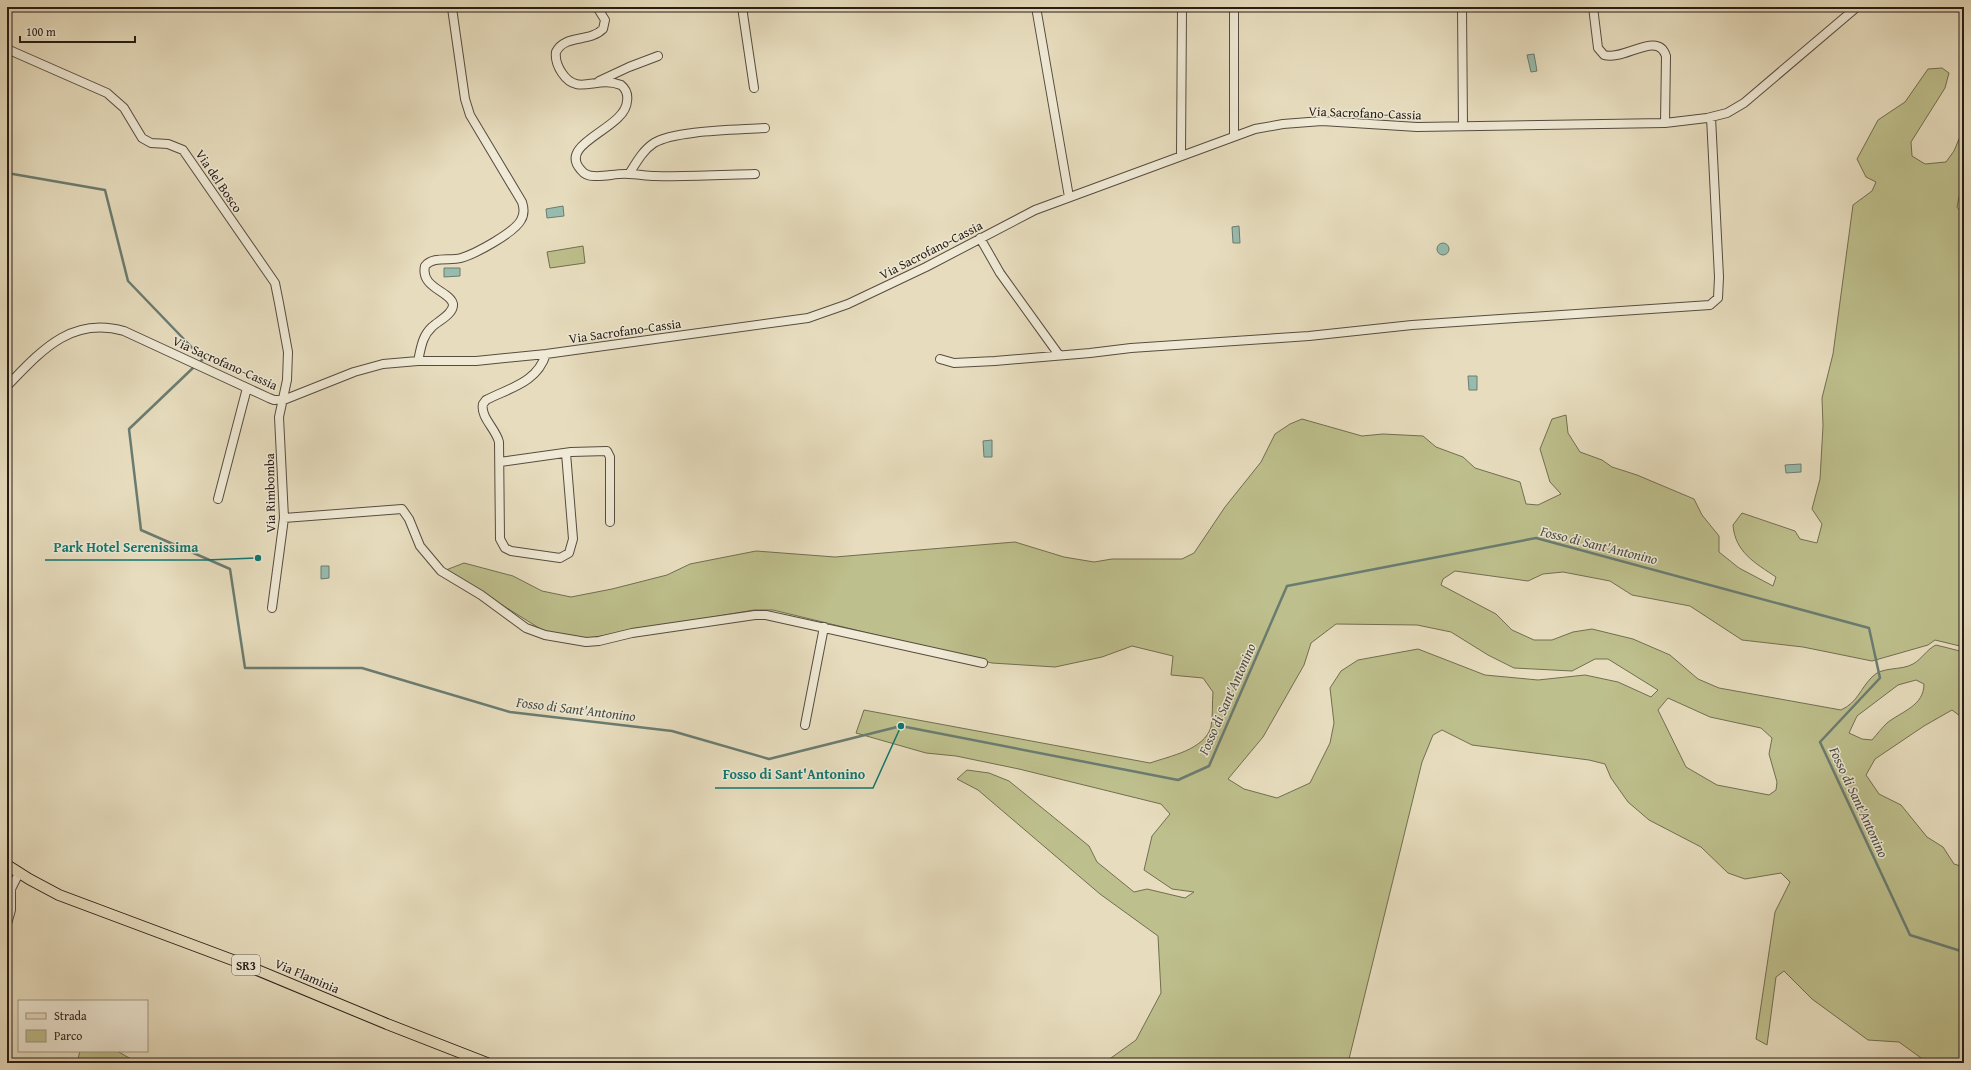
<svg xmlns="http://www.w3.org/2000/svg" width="1971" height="1070" font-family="'Gentium Book Plus',serif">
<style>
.green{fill:#bdbf8c;stroke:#726e51;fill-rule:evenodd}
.water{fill:#97bcae;stroke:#6a7c71}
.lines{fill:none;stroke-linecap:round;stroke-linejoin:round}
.stream{stroke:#6a7c71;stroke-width:2.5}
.minor-casing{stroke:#574c40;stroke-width:10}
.major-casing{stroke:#271c16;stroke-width:12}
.minor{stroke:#efe9d5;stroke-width:8}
.major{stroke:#e7ddbe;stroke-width:10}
.labels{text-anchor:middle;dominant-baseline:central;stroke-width:3;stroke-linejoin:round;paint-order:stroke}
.shield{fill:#efe9d5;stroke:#635a4f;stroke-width:1}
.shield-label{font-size:12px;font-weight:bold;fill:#271c16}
.street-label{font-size:13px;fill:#271c16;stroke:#efe9d5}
.water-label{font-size:14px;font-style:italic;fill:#494c44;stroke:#efe9d5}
.leader{fill:none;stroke:#0f766e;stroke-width:1.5}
.callout-dot{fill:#0f766e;stroke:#efe9d5;stroke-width:1.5}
.callout-label{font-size:14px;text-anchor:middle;font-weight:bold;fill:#0f766e;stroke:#efe9d5;stroke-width:3;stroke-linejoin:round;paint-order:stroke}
</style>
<rect width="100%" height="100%" fill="#e7ddbe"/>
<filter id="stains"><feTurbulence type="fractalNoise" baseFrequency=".005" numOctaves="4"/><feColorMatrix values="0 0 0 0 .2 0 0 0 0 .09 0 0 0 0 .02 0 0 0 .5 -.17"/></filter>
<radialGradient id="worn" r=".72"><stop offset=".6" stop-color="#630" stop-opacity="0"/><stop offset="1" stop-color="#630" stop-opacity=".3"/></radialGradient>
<path class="green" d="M1942 68 1949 73 1945 88 1911 142 1912 156 1925 164 1946 162 1954 151 1964 127V173L1957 207 1964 216V647L1935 640 1928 645 1872 661 1803 647 1742 640 1690 606 1632 595 1610 581 1563 572 1543 574 1528 581 1455 571 1443 579 1441 585 1496 614 1512 630 1534 640H1552L1573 632 1592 629 1633 639 1670 655 1698 679 1719 688 1841 710C1858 702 1860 689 1872 677 1882 666 1901 671 1913 664 1922 659 1927 649 1936 645L1964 652V719L1952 710 1924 726 1875 759 1866 775 1879 794 1901 805 1927 837 1943 847 1954 864 1964 867V1063H1928L1899 1042 1868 1040 1812 999 1784 971 1776 977 1767 1045 1756 1039 1775 912 1790 882 1781 873 1745 879 1728 873 1701 847 1649 820 1628 802 1611 778 1605 764 1589 760 1472 745 1442 730 1433 735 1422 762 1348 1063H1104L1136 1040 1161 993 1158 936 1100 894 978 790 957 779 967 770 989 773 1009 781 1089 846 1097 862 1134 892 1147 889 1185 898 1194 892 1172 889 1144 870 1152 836 1170 814 1161 804 1019 769 956 756 926 753 856 733 864 710 1150 763C1170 756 1204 750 1211 727 1213 716 1212 703 1213 692L1203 678 1171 675 1173 656 1132 646 1102 657 1055 667 992 663 773 610H754L583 639 547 633 446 570 464 563 513 576 542 591 571 597 612 589 667 575 690 564 756 551 835 557 1015 542 1064 557 1094 562 1112 559H1182L1194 553 1225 507 1261 462 1275 434 1290 424 1302 419 1362 436 1383 434 1423 436 1436 447 1463 457 1475 468 1520 482 1526 504 1538 505 1561 494 1550 482 1540 449 1552 419 1566 415 1568 433 1580 452 1602 460 1612 467 1637 475 1694 499 1702 515 1719 536V552L1739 568 1773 586 1776 577C1755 563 1735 552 1733 525L1742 513 1795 531 1800 539 1817 543 1822 524 1812 509 1820 479 1823 426 1822 398 1833 354 1853 205 1872 191 1876 182 1866 177 1857 159 1878 120 1905 102 1928 69ZM1336 624 1417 625 1451 632 1488 655 1514 668 1572 671 1595 659H1608L1658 690 1651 697 1618 682 1585 675 1538 680 1485 675 1418 649 1358 660 1341 671 1330 688 1334 723 1330 743 1310 783 1277 798 1244 789 1228 779 1263 737 1304 665 1311 643ZM1916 680 1924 684C1924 706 1902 711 1887 723 1882 728 1877 734 1872 740L1862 739 1849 733 1857 716 1898 685ZM1668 698 1710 717 1761 728 1772 738 1769 754 1777 782 1776 790 1769 795 1717 785 1686 767 1658 710Z
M583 246 585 263 550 268 547 252Z
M80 1051H117L138 1063H77Z"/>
<path class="water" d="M1534 54 1537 71 1531 72 1527 55Z
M563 206 564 216 547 218 546 209Z
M1239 226 1240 243H1233L1232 227Z
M1437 249a6 6 0 1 1 12 0a6 6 0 1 1-12 0Z
M444 268H460V276L444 277Z
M1468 376H1477V390H1469Z
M992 440V457H984L983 441Z
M1801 464V472L1786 473 1785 465Z
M321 566H329V578L321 579Z"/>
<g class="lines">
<path class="stream" d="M7 173 105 190 128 281 203 359 199 363
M195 366 129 429 141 530 230 569 245 668H362L510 712 672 731 769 759 901 726 1178 780 1209 766 1287 586 1536 538 1869 628 1880 678 1820 742 1910 935 1964 952"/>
<defs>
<path id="minor" d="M597 7 605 20 603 29C589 43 565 34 556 52 555 59 558 67 562 73 578 97 596 75 621 85 626 89 628 95 627 101 626 129 556 143 581 170 584 174 589 176 594 176 605 177 617 173 628 174 637 174 646 176 655 176 688 177 722 175 755 174
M742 7 754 88
M1036 7 1069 197
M1462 7 1463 126
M1593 7 1598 48 1604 55C1624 61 1658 30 1666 56L1665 123
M7 49 107 93 124 108 142 138 151 143 168 144 183 150 275 283 279 303 288 352 287 380 279 417 284 518 272 608
M599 81 629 67 658 56
M1234 136V7
M1181 155 1182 7
M629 174C636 163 643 150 654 143 675 130 739 130 765 128
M980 238 1000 273 1059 355
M546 354C537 383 509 388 486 400L483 404C480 417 496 429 499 442L500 539 505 548 511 551 560 558 569 553 573 539 566 453
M940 359 954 363 995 361 1090 353 1131 348 1309 336 1412 325 1710 305 1718 298 1719 277 1711 117
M418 361C421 348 422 336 432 327 438 321 454 314 453 304 450 291 420 288 425 266 433 256 450 261 461 258 475 254 514 233 521 220 524 215 524 208 522 202L470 115 465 99 452 8 455 7
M7 386C41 351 71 316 124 331L269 398 274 400 286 399 354 372 383 364 418 361H476L546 354 808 318 848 304 926 267 1035 210 1255 129 1283 124 1322 121 1417 127 1665 123 1707 118 1727 113 1744 103 1857 7
M500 462 571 452 607 451 610 457V522
M218 499 247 388
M284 518 402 509 409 519 420 546 441 571 481 595 526 628 545 635 586 642 599 641 632 633 755 615H766L983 663
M805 725 824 627
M7 924 11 910V889L19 873"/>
<path id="major" d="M7 865 29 879 59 895 238 962 387 1024 487 1063"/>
</defs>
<use href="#minor" class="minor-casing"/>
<use href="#major" class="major-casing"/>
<use href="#minor" class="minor"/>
<use href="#major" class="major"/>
</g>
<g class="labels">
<rect class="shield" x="232" y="955" width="28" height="20" rx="3"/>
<g class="shield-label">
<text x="246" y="965">SR3</text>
</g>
<g class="street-label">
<text transform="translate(1365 113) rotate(2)">Via Sacrofano-Cassia</text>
<text transform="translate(219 181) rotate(56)">Via del Bosco</text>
<text transform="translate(931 250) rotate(-27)">Via Sacrofano-Cassia</text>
<text transform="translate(625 331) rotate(-8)">Via Sacrofano-Cassia</text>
<text transform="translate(225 363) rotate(24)">Via Sacrofano-Cassia</text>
<text transform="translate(270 493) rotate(-91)">Via Rimbomba</text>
<text transform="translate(307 976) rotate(23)">Via Flaminia</text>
</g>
<g class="water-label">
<text transform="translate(1599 545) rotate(14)">Fosso di Sant'Antonino</text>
<text transform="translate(1227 699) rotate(-66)">Fosso di Sant'Antonino</text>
<text transform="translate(576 709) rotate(7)">Fosso di Sant'Antonino</text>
<text transform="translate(1859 802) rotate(65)">Fosso di Sant'Antonino</text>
</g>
</g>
<path class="leader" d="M258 558L206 560H45M901 726L873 788H715"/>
<g class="callout-dot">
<circle cx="258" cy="558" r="4"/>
<circle cx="901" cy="726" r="4"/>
</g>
<g class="callout-label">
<text x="126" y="552">Park Hotel Serenissima</text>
<text x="794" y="779">Fosso di Sant'Antonino</text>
</g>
<rect width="1971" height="1070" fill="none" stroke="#e7ddbe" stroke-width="24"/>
<rect x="8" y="8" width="1955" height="1054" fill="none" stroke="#271c16" stroke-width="2"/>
<rect x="12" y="12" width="1947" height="1046" fill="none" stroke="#271c16"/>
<rect x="18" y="1000" width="130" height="52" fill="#efe9d5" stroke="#9f9789"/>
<rect x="26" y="1013" width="20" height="6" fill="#e7ddbe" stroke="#9f9789"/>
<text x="54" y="1020" font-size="12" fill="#271c16">Strada</text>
<rect x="26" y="1030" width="20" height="12" fill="#bdbf8c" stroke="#9f9789"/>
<text x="54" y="1040" font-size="12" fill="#271c16">Parco</text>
<path d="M20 36v6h115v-6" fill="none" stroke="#271c16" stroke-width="2"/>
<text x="26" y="36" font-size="12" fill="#271c16" stroke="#efe9d5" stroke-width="3" paint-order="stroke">100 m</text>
<rect width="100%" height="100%" filter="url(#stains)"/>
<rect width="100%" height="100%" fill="url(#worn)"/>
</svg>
